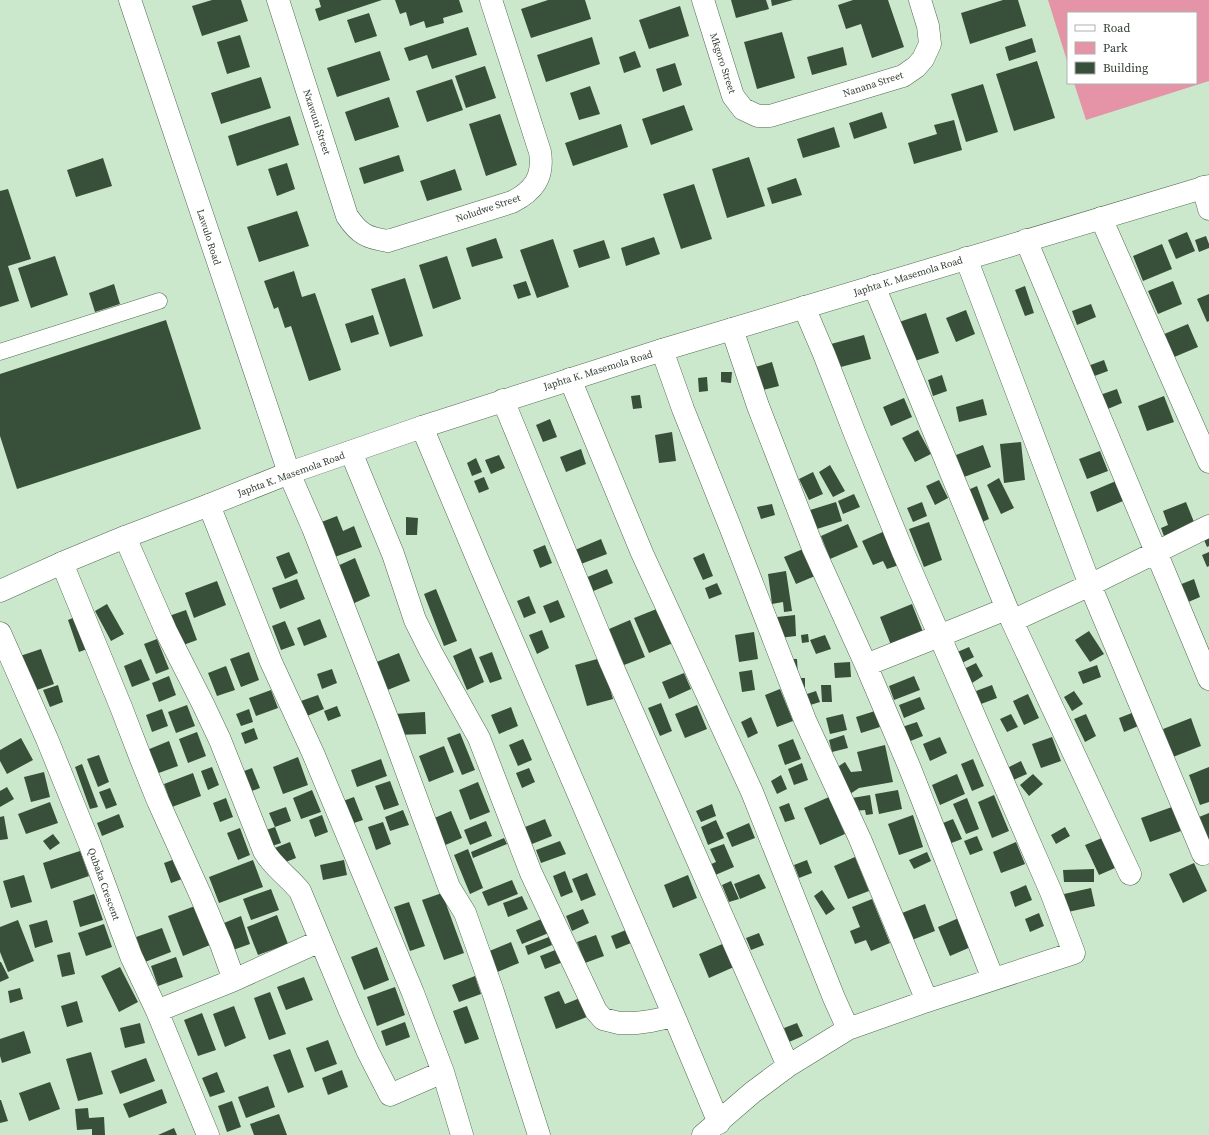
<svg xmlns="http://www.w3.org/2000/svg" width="1209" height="1135" font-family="'Source Serif 4',serif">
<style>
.green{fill:#e594a7}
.building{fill:#384f39}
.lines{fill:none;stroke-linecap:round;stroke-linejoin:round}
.lane-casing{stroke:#516a52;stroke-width:17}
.street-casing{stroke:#516a52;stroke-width:23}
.secondary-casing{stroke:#516a52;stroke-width:23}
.lane{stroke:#fff;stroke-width:16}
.street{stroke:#fff;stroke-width:22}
.secondary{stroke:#fff;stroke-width:22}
.labels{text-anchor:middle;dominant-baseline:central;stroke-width:4;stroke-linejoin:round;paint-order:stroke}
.street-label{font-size:10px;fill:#313c31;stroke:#fff}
</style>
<rect width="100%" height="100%" fill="#cce8cc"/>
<path class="green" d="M1048 0H1209V81L1086 120 1074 83H1196V13H1068V64Z"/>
<path class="building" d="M212 0H241L248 21 202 36 192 6Z
M319 0H382L319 21 315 9 321 7Z
M395 0H459L463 12 443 18 444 23 426 28 424 21 410 26 406 12 400 14Z
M548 0H585L591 19 531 38 521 9Z
M731 0H766L769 9 736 18Z
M771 0H793L772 6Z
M853 0H888L904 47 872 58 861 24 846 29 838 5Z
M1003 0H1018L1026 26 970 44 961 13Z
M680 6 689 36 649 49 639 20Z
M369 13 377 36 355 43 347 20Z
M468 27 477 55 432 69 427 55 409 61 404 48Z
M782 32 795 78 757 89 744 42Z
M240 35 250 67 227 74 217 42Z
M592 37 600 64 546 82 537 55Z
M1032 38 1036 52 1009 61 1005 47Z
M843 47 847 65 812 75 807 57Z
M380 51 390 80 337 97 327 68Z
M635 51 641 67 624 73 619 57Z
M1037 61 1055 118 1014 131 996 74Z
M675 63 682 85 663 92 656 69Z
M485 66 496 98 466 108 455 76Z
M261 77 271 108 221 124 211 93Z
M452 79 463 110 427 122 416 91Z
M983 84 998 132 966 142 951 94Z
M590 86 600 114 579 120 570 93Z
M389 97 399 127 355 141 345 112Z
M684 105 693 130 651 145 642 119Z
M882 112 887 128 854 139 849 123Z
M500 114 517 165 486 176 469 124Z
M290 116 299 145 237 166 228 136Z
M954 120 962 150 914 164 908 143 937 134 934 125Z
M621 124 628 147 573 166 565 143Z
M834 127 840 147 803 158 797 139Z
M399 155 404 171 364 184 359 168Z
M749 157 765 206 727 218 712 169Z
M103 158 112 186 76 197 67 170Z
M287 163 295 189 277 196 268 169Z
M455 169 462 190 427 201 420 181Z
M796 178 802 195 772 204 767 188Z
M694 184 712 239 681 249 663 194Z
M8 189 31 259 8 266 19 301 0 307V191Z
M297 211 309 246 259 262 247 227Z
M1187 232 1195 251 1176 259 1168 240Z
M1206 236 1209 244V248L1199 252 1195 240Z
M654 237 660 254 626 266 621 248Z
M496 238 503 258 472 267 466 248Z
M553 239 569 287 537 298 520 250Z
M604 240 610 258 579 268 573 250Z
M1162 244 1172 269 1143 281 1133 256Z
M55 256 68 295 31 308 18 268Z
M447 256 461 299 433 309 419 265Z
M294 271 302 297 315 293 341 370 309 381 291 326 285 328 278 307 274 309 264 281Z
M405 278 423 336 390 347 371 289Z
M526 281 531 295 518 299 513 285Z
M1173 281 1182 304 1158 314 1148 291Z
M114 284 120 304 95 312 89 293Z
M1025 286 1034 313 1025 316 1015 290Z
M1209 294V321L1207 322 1197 299Z
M1091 304 1096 317 1077 325 1072 311Z
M966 310 975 334 956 342 946 318Z
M926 313 939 353 912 362 899 322Z
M373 315 379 334 351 343 345 324Z
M166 320 201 429 17 489 0 436V374Z
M1188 324 1198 347 1172 358 1162 335Z
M864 335 871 359 837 368 831 344Z
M1104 360 1108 371 1089 378 1085 367Z
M772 362 779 386 759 391 752 368Z
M721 372H732L731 383 721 382Z
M942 375 947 391 933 396 928 380Z
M707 377 708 391 699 392 698 378Z
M1117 389 1122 403 1103 411 1097 396Z
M640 395 642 408 633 409 631 396Z
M1164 396 1174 422 1147 431 1138 406Z
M904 398 912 417 891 426 883 407Z
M983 399 987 415 959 422 956 407Z
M550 419 557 437 543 442 536 425Z
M918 430 931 454 915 462 902 438Z
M672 432 676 461 659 463 655 435Z
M1021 442 1025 480 1004 483 1000 444Z
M983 445 991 467 964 477 956 455Z
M581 449 586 464 566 472 560 457Z
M1100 451 1108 471 1087 479 1079 459Z
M499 455 505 468 491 474 485 460Z
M476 458 482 472 472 476 467 463Z
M830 465 845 491 833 497 819 472Z
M813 472 823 494 809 500 799 479Z
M484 477 489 489 479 493 474 481Z
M999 478 1014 508 1001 514 987 485Z
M939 480 948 498 935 505 926 486Z
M1116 481 1123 501 1097 512 1090 492Z
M977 486 989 519 980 523 968 490Z
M854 494 860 507 843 514 838 501Z
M836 502 842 521 817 529 810 510Z
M922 502 927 516 913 522 907 508Z
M1186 502 1196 527 1165 539 1161 528 1168 525 1163 511Z
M772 504 775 515 761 519 757 507Z
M337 516 343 531 354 526 362 547 332 558 319 523Z
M406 517 418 518 417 535H406Z
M929 522 942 560 924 567 909 529Z
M848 524 858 547 830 559 821 536Z
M885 531 899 565 887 569 883 561 873 565 862 541Z
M1209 532V546L1207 547 1202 535Z
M601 539 607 554 581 564 575 550Z
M545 545 552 563 540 568 533 550Z
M803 549 815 576 796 584 784 557Z
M289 552 298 573 285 579 276 557Z
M1209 552V566L1207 567 1202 555Z
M704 553 713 576 703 580 693 558Z
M355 558 370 596 350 605 335 567Z
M607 569 613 583 591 592 585 578Z
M786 571 792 611 784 612 783 602 772 604 768 574Z
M297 579 305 599 280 609 272 588Z
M1194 579 1200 597 1186 603 1179 585Z
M217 581 226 605 194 618 185 593Z
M717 583 722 594 709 599 705 588Z
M436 589 457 641 444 646 424 594Z
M529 596 536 613 524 618 517 601Z
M558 600 565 617 550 623 543 606Z
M107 604 124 634 111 641 95 611Z
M912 604 923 632 891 645 880 617Z
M659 608 673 643 649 653 634 618Z
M186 610 197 640 178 647 166 617Z
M795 615 796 636 779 638 777 617Z
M75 617 87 649 79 652 68 620Z
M320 619 327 637 304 646 297 628Z
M630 620 645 657 624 665 609 629Z
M285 621 295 645 281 650 272 626Z
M542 630 549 648 537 654 529 635Z
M1089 631 1104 654 1090 662 1075 640Z
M754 632 758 659 739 662 735 635Z
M808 634 809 642 802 643 801 635Z
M825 635 831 649 816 654 810 640Z
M157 639 169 669 156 674 144 644Z
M969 647 974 657 960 664 955 653Z
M471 648 484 682 467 690 453 656Z
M41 649 54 684 34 691 20 656Z
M249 652 259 680 241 687 230 659Z
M492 652 502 679 490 683 479 657Z
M399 653 410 681 385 691 374 663Z
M601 658 613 699 587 706 575 665Z
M141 659 150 680 132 687 124 666Z
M789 659H797L798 676Z
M850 662 851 677 835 678 834 663Z
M976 663 983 676 972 683 964 669Z
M1097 665 1101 677 1083 684 1078 672Z
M226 666 235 690 217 696 208 673Z
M332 669 337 683 322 689 317 674Z
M752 670 755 690 742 692 739 672Z
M684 673 691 689 669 699 662 682Z
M169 676 176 695 159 702 152 683Z
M914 676 920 690 894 700 889 686Z
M796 678H805V690Z
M58 685 63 702 50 707 43 690Z
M821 685H831L832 702H822Z
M992 685 997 698 981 704 976 691Z
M780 689 793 721 777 727 765 695Z
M271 690 278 708 256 716 249 698Z
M816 691 820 702 807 706 804 695Z
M1074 691 1083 704 1072 711 1064 697Z
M1028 694 1039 718 1024 725 1013 701Z
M318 695 324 709 307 716 301 701Z
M920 697 925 709 904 718 899 705Z
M661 703 672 731 660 736 648 708Z
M187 705 195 726 176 733 168 712Z
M697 705 707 729 685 738 675 714Z
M337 706 341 716 328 721 324 711Z
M511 707 518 726 499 734 491 715Z
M162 709 168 726 152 732 146 715Z
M249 709 253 722 241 726 236 714Z
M875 711 880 727 861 733 856 717Z
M1137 711 1143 724 1124 732 1119 718Z
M425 712 426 734 395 735 394 714Z
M843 714 847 730 830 734 826 718Z
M1011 714 1018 727 1007 732 1000 719Z
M1086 714 1096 736 1085 742 1074 719Z
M751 717 758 733 748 738 741 722Z
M1191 718 1201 746 1173 757 1163 729Z
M917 722 923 736 908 742 902 727Z
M254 728 258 739 245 744 241 733Z
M197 732 206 756 188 763 179 739Z
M460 733 475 770 462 775 447 738Z
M844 735 848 748 832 752 829 740Z
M940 737 947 753 930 761 923 744Z
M1052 737 1061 761 1041 768 1032 744Z
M21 738 33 760 7 774 0 761V750Z
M523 739 532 760 518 766 509 745Z
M793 739 801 759 785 765 778 745Z
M169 741 178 766 156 774 147 750Z
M885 745 893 782 859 788 850 794 836 768 845 762 851 772 862 771 857 752Z
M444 746 454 772 429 782 419 756Z
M99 755 109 782 98 787 87 759Z
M298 757 308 785 283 794 273 767Z
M381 759 387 776 357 787 351 770Z
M973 759 984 786 972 791 961 764Z
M1021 761 1027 774 1011 781 1005 769Z
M802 763 808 780 794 785 788 769Z
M82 764 98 807 90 809 75 767Z
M212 767 219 785 208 790 201 771Z
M1209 767V802L1200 805 1189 775Z
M252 768 260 788 246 793 239 773Z
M529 768 535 782 522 788 516 773Z
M44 772 50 797 31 802 24 777Z
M193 773 201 796 172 807 164 784Z
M957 774 965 794 940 805 932 785Z
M1033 774 1043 784 1029 796 1020 785Z
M781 775 787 789 777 794 771 781Z
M390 781 399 805 384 810 375 786Z
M478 782 490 812 470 820 459 790Z
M7 787 14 799 0 807V791Z
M110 788 117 805 106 809 99 792Z
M312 790 321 812 301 819 293 798Z
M898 790 902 809 879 814 875 794Z
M870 795 873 814 866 815 865 810 854 811 852 798Z
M994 795 1009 831 992 838 978 802Z
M354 797 363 820 351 824 343 801Z
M829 797 845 834 820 845 804 808Z
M226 798 233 817 220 822 213 803Z
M967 798 979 829 966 834 953 804Z
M50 802 58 823 26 834 18 814Z
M789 803 795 819 785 822 779 807Z
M712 804 716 816 701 822 696 811Z
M286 807 291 821 275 827 269 813Z
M1172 807 1181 831 1150 842 1141 818Z
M403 810 409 825 390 831 385 817Z
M451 811 462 838 443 846 432 819Z
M1209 813V845L1199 817Z
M119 814 124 827 102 836 97 823Z
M322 815 328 832 315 837 309 820Z
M913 815 923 847 899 855 888 824Z
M4 816 8 839 0 840V817Z
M545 819 552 836 532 844 525 827Z
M953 819 962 839 946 845 938 825Z
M716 820 724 838 708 845 701 827Z
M486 821 492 836 470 845 464 830Z
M383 822 391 844 376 850 368 827Z
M749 823 755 838 732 847 726 833Z
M275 827 281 843 266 848 260 832Z
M1065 827 1070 836 1056 844 1051 835Z
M240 828 250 855 238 860 227 833Z
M53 834 60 843 50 850 43 841Z
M977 836 983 850 970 855 964 841Z
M504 838 507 844 473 858 471 852Z
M1102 838 1115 868 1099 875 1085 845Z
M560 841 566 854 541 863 536 850Z
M290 842 296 858 278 865 272 849Z
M1016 842 1025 864 1001 873 993 852Z
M724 844 734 867 713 876 709 865 716 862 710 849Z
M468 849 483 888 470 894 454 855Z
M80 851 89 876 51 889 43 863Z
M927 852 931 861 914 869 909 860Z
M855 857 869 891 848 899 834 866Z
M175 859 182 879 171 883 164 863Z
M253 860 263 887 219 903 209 877Z
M344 860 347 875 323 880 320 865Z
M807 860 812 873 799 878 794 865Z
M1194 863 1207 891 1183 903 1169 874Z
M1094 869V882H1064L1063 870Z
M565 871 573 892 561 897 553 876Z
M587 873 596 895 581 901 572 879Z
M759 874 766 888 740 899 734 884Z
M24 875 32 902 11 908 3 881Z
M688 875 697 898 673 908 664 885Z
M512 880 518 894 488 906 482 892Z
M731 881 739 899 729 902 722 885Z
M1026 885 1032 900 1015 907 1010 892Z
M1091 888 1095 906 1068 912 1064 894Z
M271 889 279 910 251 920 243 899Z
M822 890 835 909 826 915 814 896Z
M442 893 464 953 444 960 422 900Z
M94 894 103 920 80 927 73 901Z
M522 896 528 909 508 917 503 903Z
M872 899 890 943 871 951 866 940 855 944 850 931 860 927 852 907Z
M409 902 425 946 410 951 394 907Z
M925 904 935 931 912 940 902 913Z
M195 906 210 945 183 956 168 916Z
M583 909 589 923 572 931 566 916Z
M1039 913 1044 926 1030 932 1025 919Z
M277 915 288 944 258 955 247 927Z
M241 916 250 944 233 950 224 923Z
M546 917 551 932 522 944 516 930Z
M961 917 973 946 950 956 938 927Z
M18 920 34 961 8 972 0 952V927Z
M47 920 53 942 35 948 29 925Z
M104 924 112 947 86 956 78 933Z
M162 928 171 952 145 962 136 937Z
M631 928 636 941 616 949 611 936Z
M759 933 764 945 751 950 746 938Z
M596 935 604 956 585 963 577 942Z
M549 937 552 945 528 955 525 946Z
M511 942 519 963 495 973 487 952Z
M727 942 736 966 709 978 699 954Z
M377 947 389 980 364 990 351 957Z
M558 949 563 962 545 969 540 956Z
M70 952 75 974 62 977 57 955Z
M176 957 183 977 158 986 151 966Z
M0 962H1L9 978 0 982Z
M120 967 138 1002 119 1012 101 976Z
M475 976 481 994 459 1002 452 985Z
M304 977 313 1000 286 1010 277 987Z
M395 987 405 1015 377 1026 367 997Z
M20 988 23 999 10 1003 8 991Z
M559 991 565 1004 585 996 592 1015 556 1029 544 997Z
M270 992 286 1034 269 1040 254 998Z
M77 1001 83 1022 67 1027 61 1006Z
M234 1006 246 1038 225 1047 213 1014Z
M467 1006 479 1039 465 1044 453 1011Z
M202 1013 216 1050 198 1056 184 1020Z
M405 1022 410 1037 386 1046 381 1031Z
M140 1023 145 1043 125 1048 120 1028Z
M797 1023 803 1036 789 1042 784 1028Z
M24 1031 31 1053 2 1063 0 1056V1039Z
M328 1040 337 1064 315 1072 306 1048Z
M290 1049 304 1087 288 1093 273 1055Z
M91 1052 103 1094 78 1101 66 1059Z
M146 1058 155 1081 120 1094 111 1071Z
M342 1070 348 1087 328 1095 322 1078Z
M217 1072 225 1092 210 1097 202 1078Z
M50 1082 60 1109 29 1121 19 1093Z
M268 1086 275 1107 246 1118 238 1097Z
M162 1089 167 1103 129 1118 123 1104Z
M0 1100H1L8 1121 0 1123Z
M232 1101 241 1127 227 1132 218 1106Z
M88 1108 89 1118 104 1117 105 1135H92V1129L77 1130 75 1109Z
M279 1114 287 1135H254L250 1124Z
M174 1128 177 1135H158Z"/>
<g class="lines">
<defs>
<path id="lane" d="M0 352 159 301"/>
<path id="street" d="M130 0 289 473 313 528 387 718 449 887 465 913 493 992 539 1135
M278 0 347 216C359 234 367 238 388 241L512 202C534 191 544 177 540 152L491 0
M703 0 733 96 743 109 758 116H770L903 76 916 67 923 59 930 44 928 26 920 0
M1203 187 1209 209
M1101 218 1209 462
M1026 240 1209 679
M966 258 1090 585 1203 854
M874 286 1012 621 1130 874
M732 329 758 406 813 548 866 665 909 766 993 979
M662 350 683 409 731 529 805 720 860 839 927 1001
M570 379 642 553 752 792 834 998 848 1029
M503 400 610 661 788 1066
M351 452 393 554 415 620 431 652 479 738 531 873 596 1011 603 1019 619 1023H636L651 1021 674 1016 482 570 422 427
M209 505 271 662 313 753 413 993 443 1072 462 1135
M125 537 166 631 203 704 220 740 264 851C273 867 289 877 300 891L349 1009 368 1052 390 1095 443 1072
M62 563 121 707 141 759 158 801 201 896 221 944 234 980
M1012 621 1090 585 1209 526
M0 633 47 739 90 845 131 956 157 1011 208 1135
M866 665 939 636 1006 609
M157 1011 234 980 320 941
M674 1016 719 1123
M703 1135 753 1092 788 1066 848 1029 927 1001 1074 953 1051 892 903 552 855 434 824 354 804 307"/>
<path id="secondary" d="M0 591 62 563 125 537 209 505 289 473 422 427 662 350 1209 186"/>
</defs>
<use href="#lane" class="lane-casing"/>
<use href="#street" class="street-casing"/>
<use href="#secondary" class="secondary-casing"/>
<use href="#lane" class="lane"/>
<use href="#street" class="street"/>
<use href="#secondary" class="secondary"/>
</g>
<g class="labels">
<g class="street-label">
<text transform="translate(723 63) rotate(72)">Mkgoro Street</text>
<text transform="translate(873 84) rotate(-18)">Nanana Street</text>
<text transform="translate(317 122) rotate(72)">Nxawuni Street</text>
<text transform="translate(488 208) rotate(-19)">Noludwe Street</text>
<text transform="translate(209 237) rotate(72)">Lawulo Road</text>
<text transform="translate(908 276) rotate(-17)">Japhta K. Masemola Road</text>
<text transform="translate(598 370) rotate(-17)">Japhta K. Masemola Road</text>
<text transform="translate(291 474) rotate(-20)">Japhta K. Masemola Road</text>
<text transform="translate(104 884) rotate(70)">Qubaka Crescent</text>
</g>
</g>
<rect x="1067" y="12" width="130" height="72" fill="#ffffff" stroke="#adb1ad"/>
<rect x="1075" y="25" width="20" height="6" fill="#ffffff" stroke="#adb1ad"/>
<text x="1103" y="32" font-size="12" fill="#313c31">Road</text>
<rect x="1075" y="42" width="20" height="12" fill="#e594a7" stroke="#adb1ad"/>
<text x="1103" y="52" font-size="12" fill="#313c31">Park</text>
<rect x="1075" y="62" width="20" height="12" fill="#384f39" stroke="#adb1ad"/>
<text x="1103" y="72" font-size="12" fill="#313c31">Building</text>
</svg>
